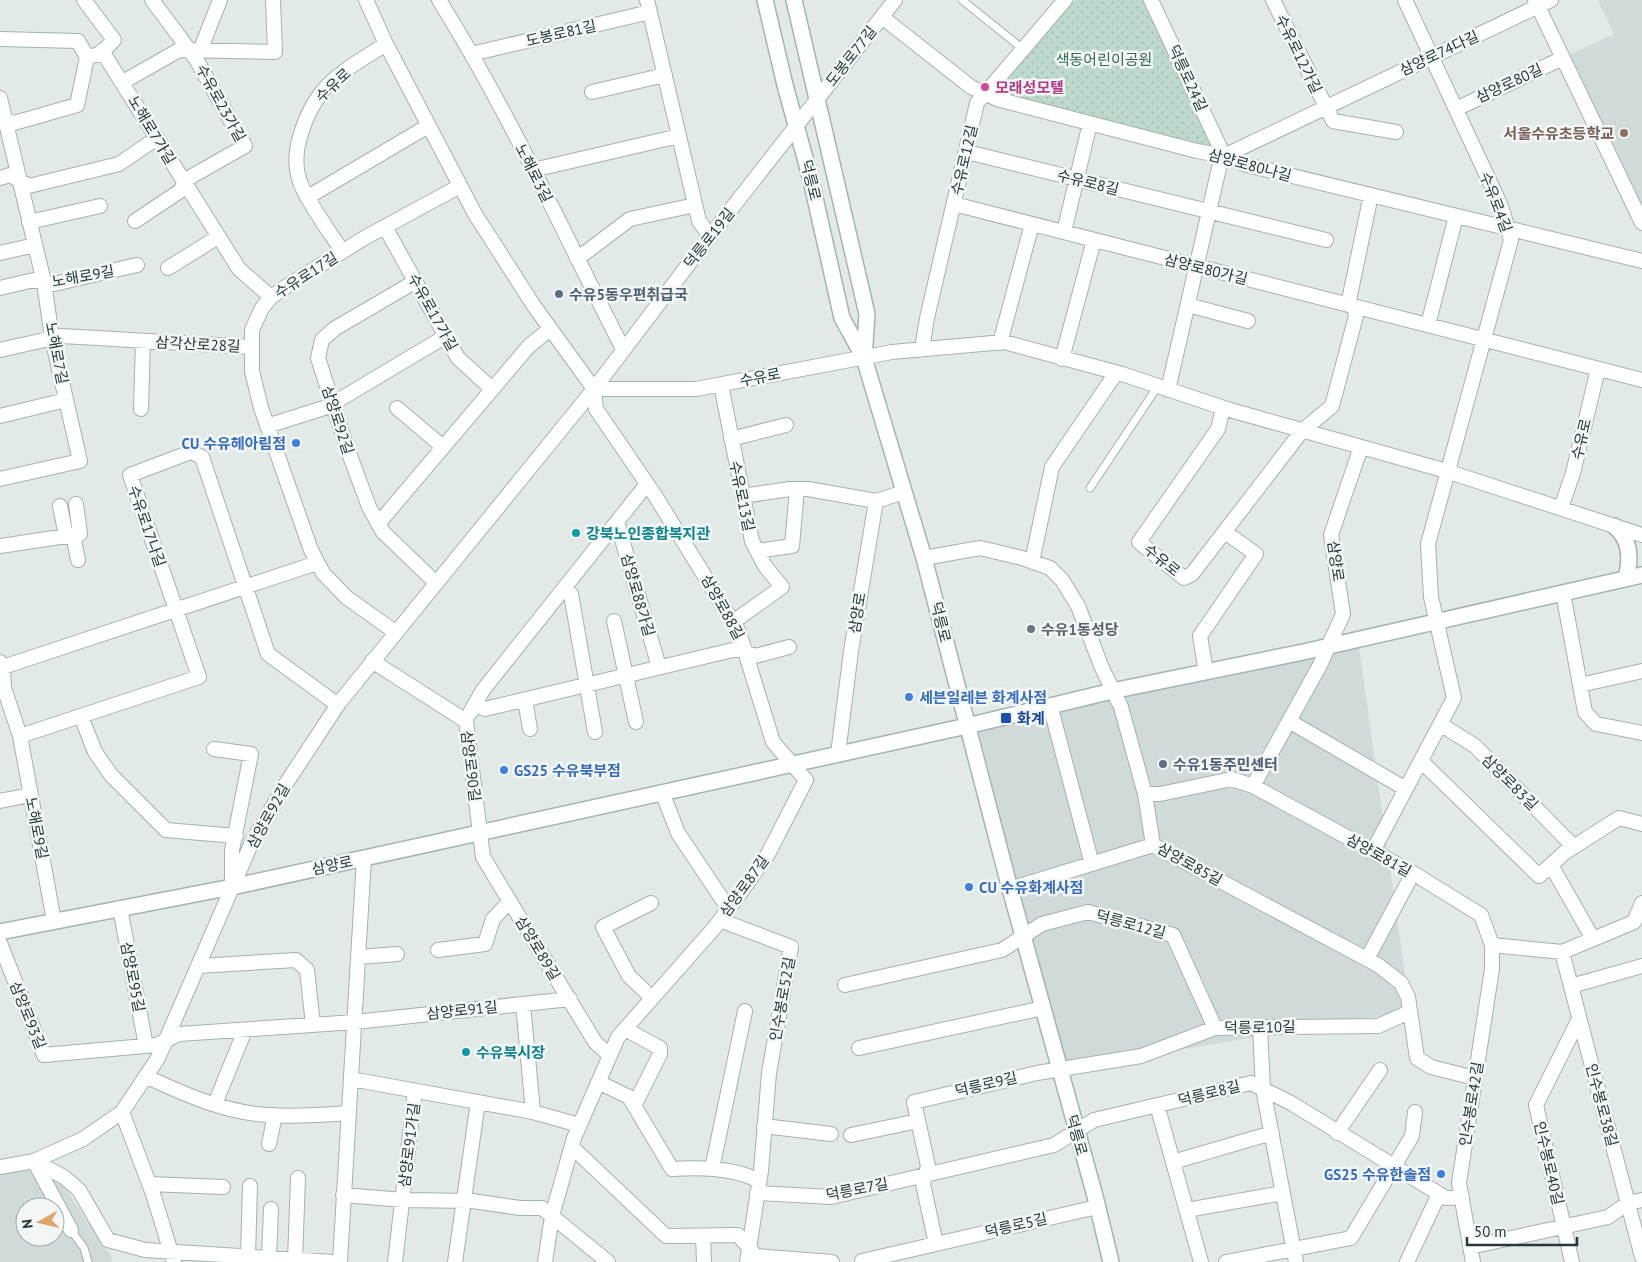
<svg xmlns="http://www.w3.org/2000/svg" width="1642" height="1262" font-family="'PT Sans','Noto Sans KR',sans-serif">
<style>
.built{fill:#d0dad8;fill-rule:evenodd}
.park{fill:url(#park-dots)}
.lines{fill:none;stroke-linecap:round;stroke-linejoin:round}
.lane-casing{stroke:#a5b1b0;stroke-width:9}
.street-casing{stroke:#a5b1b0;stroke-width:16}
.secondary-casing{stroke:#a2b4b2;stroke-width:18}
.lane{stroke:#fff;stroke-width:7}
.street{stroke:#fff;stroke-width:14}
.secondary{stroke:#fff;stroke-width:15}
.hotel-dot{fill:#d1479c;stroke:#f2f7f6;stroke-width:2}
.education-dot{fill:#8d6e63;stroke:#f2f7f6;stroke-width:2}
.service-dot{fill:#5c6f8a;stroke:#f2f7f6;stroke-width:2}
.shop-dot{fill:#3f7fe0;stroke:#f2f7f6;stroke-width:2}
.culture-dot{fill:#0f9aa8;stroke:#f2f7f6;stroke-width:2}
.worship-dot{fill:#6b7280;stroke:#f2f7f6;stroke-width:2}
.transit-dot{fill:#1a4fb4;stroke:#f2f7f6;stroke-width:2}
.labels{text-anchor:middle;dominant-baseline:central;stroke-width:5;stroke-linejoin:round;paint-order:stroke}
.street-label{font-size:15px;fill:#243938;stroke:#f2f7f6}
.park-label{font-size:15px;fill:#346a56;stroke:#f2f7f6}
.hotel-label{font-size:15px;font-weight:bold;fill:#b23c85;stroke:#f2f7f6;text-anchor:start}
.education-label{font-size:15px;font-weight:bold;fill:#785e54;stroke:#f2f7f6;text-anchor:end}
.service-label{font-size:15px;font-weight:bold;fill:#4e5e75;stroke:#f2f7f6;text-anchor:start}
.shop-label{font-size:15px;font-weight:bold;fill:#366cbe;stroke:#f2f7f6;text-anchor:start}
.culture-label{font-size:15px;font-weight:bold;fill:#0d838f;stroke:#f2f7f6;text-anchor:start}
.worship-label{font-size:15px;font-weight:bold;fill:#5b616d;stroke:#f2f7f6;text-anchor:start}
.transit-label{font-size:15px;font-weight:bold;fill:#164399;stroke:#f2f7f6;text-anchor:start}
</style>
<defs>
<pattern id="park-dots" width="8" height="8" patternUnits="userSpaceOnUse" patternTransform="scale(1.25)"><rect width="8" height="8" fill="#bdd9cb"/><path d="M2 2h.1M6 6h.1" fill="none" stroke="#a2bbaf" stroke-width="1.8" stroke-linecap="round"/></pattern>
</defs>
<rect width="100%" height="100%" fill="#e2eae8"/>
<path class="built" d="M1598 0H1642V210L1569 55 1614 34Z
M1358 640 1410 1011 1064 1069 979 732Z
M27 1170 60 1181 111 1256 112 1262H0V1172ZM25 1207H55V1237H25Z"/>
<path class="park" d="M1075 0H1142L1213 147 994 92Z"/>
<g class="lines">
<defs>
<path id="lane" d="M962 0 1023 49
M1090 488 1158 386
M71 1230 84 1248 88 1262"/>
<path id="street" d="M366 0 386 44 475 214 534 306 594 389
M439 0C509 112 563 232 623 349
M647 0 699 221 710 236
M1151 0 1224 156
M1273 0 1333 121 1396 132
M1535 0 1642 223
M882 17 971 87 997 99 1197 151 1224 156 1247 165 1642 261
M0 39 78 41 87 57 100 54 114 40 84 0
M102 51 239 269 271 297
M200 51 220 0
M471 54 650 12
M123 82 179 50 275 52 273 0
M592 92 665 75
M0 98 44 282 52 338 80 461 0 479
M1456 109 1563 58
M0 119 14 123 77 105 87 57
M967 152 1326 240
M1224 156 1551 0
M533 170 679 136
M0 178 10 175 29 186 119 164 157 138
M308 197 428 126
M954 204 1642 380
M135 221 180 191 187 179 245 146 196 59 152 0
M29 222 100 206
M385 227 458 358 492 389
M1064 232 1090 123
M342 251C329 231 314 211 303 189 295 173 295 154 300 137 315 84 342 72 386 44
M0 253 35 245
M577 259 630 219 695 205
M168 268 218 237
M416 281 334 329 322 340 318 358 346 445 369 507 383 532 435 582
M0 288 34 280 54 284 137 265
M1188 305 1248 321
M1348 305 1371 195
M1428 325 1456 216
M1000 343 1032 224
M922 349 927 318 977 103 1065 0
M0 350 62 336 252 347
M1062 359 1094 240
M721 385 752 541 765 566 782 587 733 622
M594 389H696L892 352 1004 342 1122 374 1230 410 1443 470 1642 535
M1168 390 1219 168 1224 156
M397 408 443 447
M1223 408 1218 429 1139 542 1184 578 1192 574 1302 431 1332 406 1356 316 1354 306
M141 409 143 341
M0 416 66 400
M267 426 327 407 446 336
M731 439 786 425
M742 496 790 489H808L876 501
M60 506 66 536
M1561 508 1573 473 1598 369
M617 522 659 667
M378 524 529 346 550 329
M73 535 78 560
M0 546 80 534 76 504
M757 551 792 546 797 489
M924 558 980 548 1022 558 1050 568 1062 580 1078 606 1102 668 1121 707 1145 794 1153 845
M1032 562 1052 467 1116 373
M564 589 571 594 595 732
M1563 593 1585 712 1596 724 1642 733
M614 621 636 722
M395 632 346 597 323 573 311 550 261 408 252 371V330L262 308 271 297 290 284 366 237 460 186
M372 661 466 721
M0 662 3 667 4 688 20 736 54 921
M3 667 317 563
M1206 672 1200 636 1256 554 1225 532
M1580 685 1642 671
M525 700 530 729
M474 705 485 709 737 649 755 656 789 647
M1050 705 1092 864
M470 713 483 690 647 484
M81 716 95 752 111 775 166 830 236 836
M466 721 483 857 595 1042 610 1056
M1289 721 1406 789
M1440 724 1475 746 1574 847
M20 736 199 677 130 475 191 452 202 457 268 654 338 705
M214 749 251 754 232 850V882
M838 754 851 651 876 501 904 492
M1421 761 1539 876 1564 853 1619 818 1642 824
M1253 786 1320 665 1343 614 1331 535 1361 447
M662 792 678 833 728 908
M1145 794H1160L1232 779 1253 786 1413 873 1481 915 1492 945V969L1459 1183 1473 1262
M0 801 30 795
M1153 845 1378 965 1401 983 1408 997 1417 1058 1431 1067 1475 1078
M1373 851 1454 698 1431 597 1428 544 1511 240 1501 206 1405 0
M1551 865 1593 939
M1010 889 1153 845
M651 903 603 927 629 976 652 998
M120 908 146 1046
M720 920 791 947 769 1073 761 1171 747 1262
M0 943 44 1055 156 1045 179 1034 355 1022 570 999
M1492 945 1562 952 1634 922 1642 903
M438 950 485 944 493 919 510 901
M1562 952 1642 1257
M359 957 397 954
M1367 959 1413 873
M198 966 296 960 307 970 313 1025
M845 985 1002 950 1042 924 1088 912 1173 935 1215 1028
M1571 986 1642 966
M523 1004 533 1112
M1260 1027 1263 1089 1296 1262
M625 1029 660 1048V1054L634 1106
M859 1048 1043 1008
M147 1077C184 1094 226 1113 268 1115 295 1117 322 1115 349 1113
M351 1079 533 1112 579 1125
M598 1082 629 1097 672 1169C700 1167 734 1167 759 1181
M215 1104 245 1030
M1157 1105 1201 1262
M122 1112 153 1194 174 1262
M764 1126 831 1134
M1337 1133 1380 1070
M851 1135 918 1121
M269 1144 275 1115
M572 1147 666 1236 738 1235 756 1256 832 1262
M34 1161 64 1177 79 1190 108 1240 145 1250 334 1262
M34 1161 71 1230
M1173 1162 1272 1133
M0 1167 34 1161 83 1139 122 1112 158 1058 252 842 287 782 339 703 594 389 710 236 895 0
M712 1169 745 1011
M149 1184 223 1187
M757 1193 831 1197 1054 1145 1094 1120 1251 1083 1291 1103 1446 1198 1462 1197
M343 1195 403 1200 472 1201 520 1208H542L608 1262
M1187 1210 1283 1193
M703 1236 704 1262
M936 1244 923 1184 928 1166 914 1102 1037 1073 1141 1056 1215 1028 1378 1026 1405 1014
M1470 1247 1608 1217 1628 1203 1642 1200
M248 1256 250 1186
M269 1257 271 1209
M295 1260 298 1178
M862 1261 1097 1207
M340 1262 364 858
M395 1262 415 1091
M455 1262 478 1102
M545 1262 552 1216 574 1138 618 1037 715 927 738 896 768 854 806 780 773 742 739 632 656 497 596 409 594 389
M1226 1262 1351 1238 1412 1136 1415 1112
M1407 1262 1439 1194
M1572 1262 1536 1105 1579 1019"/>
<path id="secondary" d="M765 0 785 85 811 180 842 318 864 358 924 558 1010 889 1095 1196 1111 1262
M794 0 867 314 864 358
M1614 526C1631 539 1631 559 1626 578
M0 932 232 887 967 726 1112 691 1303 652 1642 575"/>
</defs>
<use href="#lane" class="lane-casing"/>
<use href="#street" class="street-casing"/>
<use href="#secondary" class="secondary-casing"/>
<use href="#lane" class="lane"/>
<use href="#street" class="street"/>
<use href="#secondary" class="secondary"/>
</g>
<circle class="hotel-dot" cx="985" cy="87" r="5"/>
<circle class="education-dot" cx="1624" cy="133" r="5"/>
<g class="service-dot">
<circle cx="559" cy="294" r="5"/>
<circle cx="1163" cy="764" r="5"/>
</g>
<g class="shop-dot">
<circle cx="296" cy="443" r="5"/>
<circle cx="909" cy="697" r="5"/>
<circle cx="504" cy="770" r="5"/>
<circle cx="969" cy="887" r="5"/>
<circle cx="1441" cy="1174" r="5"/>
</g>
<g class="culture-dot">
<circle cx="576" cy="533" r="5"/>
<circle cx="466" cy="1052" r="5"/>
</g>
<circle class="worship-dot" cx="1031" cy="629" r="5"/>
<rect class="transit-dot" x="1000" y="712" width="12" height="12" rx="2.5"/>
<g class="labels">
<g class="street-label">
<text transform="translate(561 33) rotate(-13)">도봉로81길</text>
<text transform="translate(1439 53) rotate(-25)">삼양로74다길</text>
<text transform="translate(1299 54) rotate(64)">수유로12가길</text>
<text transform="translate(851 56) rotate(-52)">도봉로77길</text>
<text transform="translate(1188 78) rotate(65)">덕릉로24길</text>
<text transform="translate(1509 83) rotate(-25)">삼양로80길</text>
<text transform="translate(333 85) rotate(-43)">수유로</text>
<text transform="translate(221 103) rotate(61)">수유로23가길</text>
<text transform="translate(152 130) rotate(59)">노해로7가길</text>
<text transform="translate(964 160) rotate(-77)">수유로12길</text>
<text transform="translate(1250 165) rotate(15)">삼양로80나길</text>
<text transform="translate(534 173) rotate(63)">노해로3길</text>
<text transform="translate(811 180) rotate(76)">덕릉로</text>
<text transform="translate(1088 182) rotate(14)">수유로8길</text>
<text transform="translate(1496 202) rotate(69)">수유로4길</text>
<text transform="translate(709 238) rotate(-52)">덕릉로19길</text>
<text transform="translate(1206 269) rotate(14)">삼양로80가길</text>
<text transform="translate(306 275) rotate(-33)">수유로17길</text>
<text transform="translate(83 276) rotate(-10)">노해로9길</text>
<text transform="translate(433 312) rotate(61)">수유로17가길</text>
<text transform="translate(198 344) rotate(3)">삼각산로28길</text>
<text transform="translate(57 353) rotate(79)">노해로7길</text>
<text transform="translate(760 377) rotate(-11)">수유로</text>
<text transform="translate(338 420) rotate(72)">삼양로92길</text>
<text transform="translate(1581 439) rotate(-77)">수유로</text>
<text transform="translate(742 496) rotate(78)">수유로13길</text>
<text transform="translate(147 526) rotate(71)">수유로17나길</text>
<text transform="translate(1162 560) rotate(39)">수유로</text>
<text transform="translate(1336 561) rotate(82)">삼양로</text>
<text transform="translate(638 595) rotate(74)">삼양로88가길</text>
<text transform="translate(723 607) rotate(61)">삼양로88길</text>
<text transform="translate(857 613) rotate(-81)">삼양로</text>
<text transform="translate(941 622) rotate(76)">덕릉로</text>
<text transform="translate(471 766) rotate(83)">삼양로90길</text>
<text transform="translate(1510 782) rotate(45)">삼양로83길</text>
<text transform="translate(268 816) rotate(-61)">삼양로92길</text>
<text transform="translate(37 828) rotate(79)">노해로9길</text>
<text transform="translate(1379 855) rotate(29)">삼양로81길</text>
<text transform="translate(1190 864) rotate(29)">삼양로85길</text>
<text transform="translate(332 865) rotate(-12)">삼양로</text>
<text transform="translate(744 886) rotate(-54)">삼양로87길</text>
<text transform="translate(1131 924) rotate(15)">덕릉로12길</text>
<text transform="translate(538 948) rotate(59)">삼양로89길</text>
<text transform="translate(133 977) rotate(79)">삼양로95길</text>
<text transform="translate(782 999) rotate(-80)">인수봉로52길</text>
<text transform="translate(462 1010) rotate(-6)">삼양로91길</text>
<text transform="translate(28 1015) rotate(68)">삼양로93길</text>
<text transform="translate(1260 1027) rotate(-1)">덕릉로10길</text>
<text transform="translate(986 1084) rotate(-13)">덕릉로9길</text>
<text transform="translate(1209 1093) rotate(-14)">덕릉로8길</text>
<text transform="translate(1471 1104) rotate(-81)">인수봉로42길</text>
<text transform="translate(1602 1105) rotate(75)">인수봉로38길</text>
<text transform="translate(1077 1135) rotate(74)">덕릉로</text>
<text transform="translate(409 1145) rotate(-83)">삼양로91가길</text>
<text transform="translate(1549 1163) rotate(77)">인수봉로40길</text>
<text transform="translate(857 1189) rotate(-11)">덕릉로7길</text>
<text transform="translate(1016 1225) rotate(-13)">덕릉로5길</text>
</g>
<g class="park-label">
<text x="1104" y="59">색동어린이공원</text>
</g>
<g class="hotel-label">
<text x="995" y="87">모래성모텔</text>
</g>
<g class="education-label">
<text x="1614" y="133">서울수유초등학교</text>
</g>
<g class="service-label">
<text x="569" y="294">수유5동우편취급국</text>
<text x="1173" y="764">수유1동주민센터</text>
</g>
<g class="shop-label">
<text x="286" y="443" text-anchor="end">CU 수유헤아림점</text>
<text x="919" y="697">세븐일레븐 화계사점</text>
<text x="514" y="770">GS25 수유북부점</text>
<text x="979" y="887">CU 수유화계사점</text>
<text x="1431" y="1174" text-anchor="end">GS25 수유한솔점</text>
</g>
<g class="culture-label">
<text x="586" y="533">강북노인종합복지관</text>
<text x="476" y="1052">수유북시장</text>
</g>
<g class="worship-label">
<text x="1041" y="629">수유1동성당</text>
</g>
<g class="transit-label">
<text x="1017" y="718">화계</text>
</g>
</g>
<g transform="translate(40 1222) rotate(262)"><circle r="24" fill="#f2f7f6" stroke="#a0abaa"/>
<path d="M0-4L9 19L0 12L-9 19Z" fill="#e0a46a"/>
<text y="-8" font-size="14" font-weight="bold" text-anchor="middle" fill="#243938">N</text>
</g>
<path d="M1467 1237v8h110v-8" fill="none" stroke="#243938" stroke-width="2.5"/>
<text x="1474" y="1237" font-size="15" fill="#243938" stroke="#f2f7f6" stroke-width="4" paint-order="stroke">50 m</text>
</svg>
